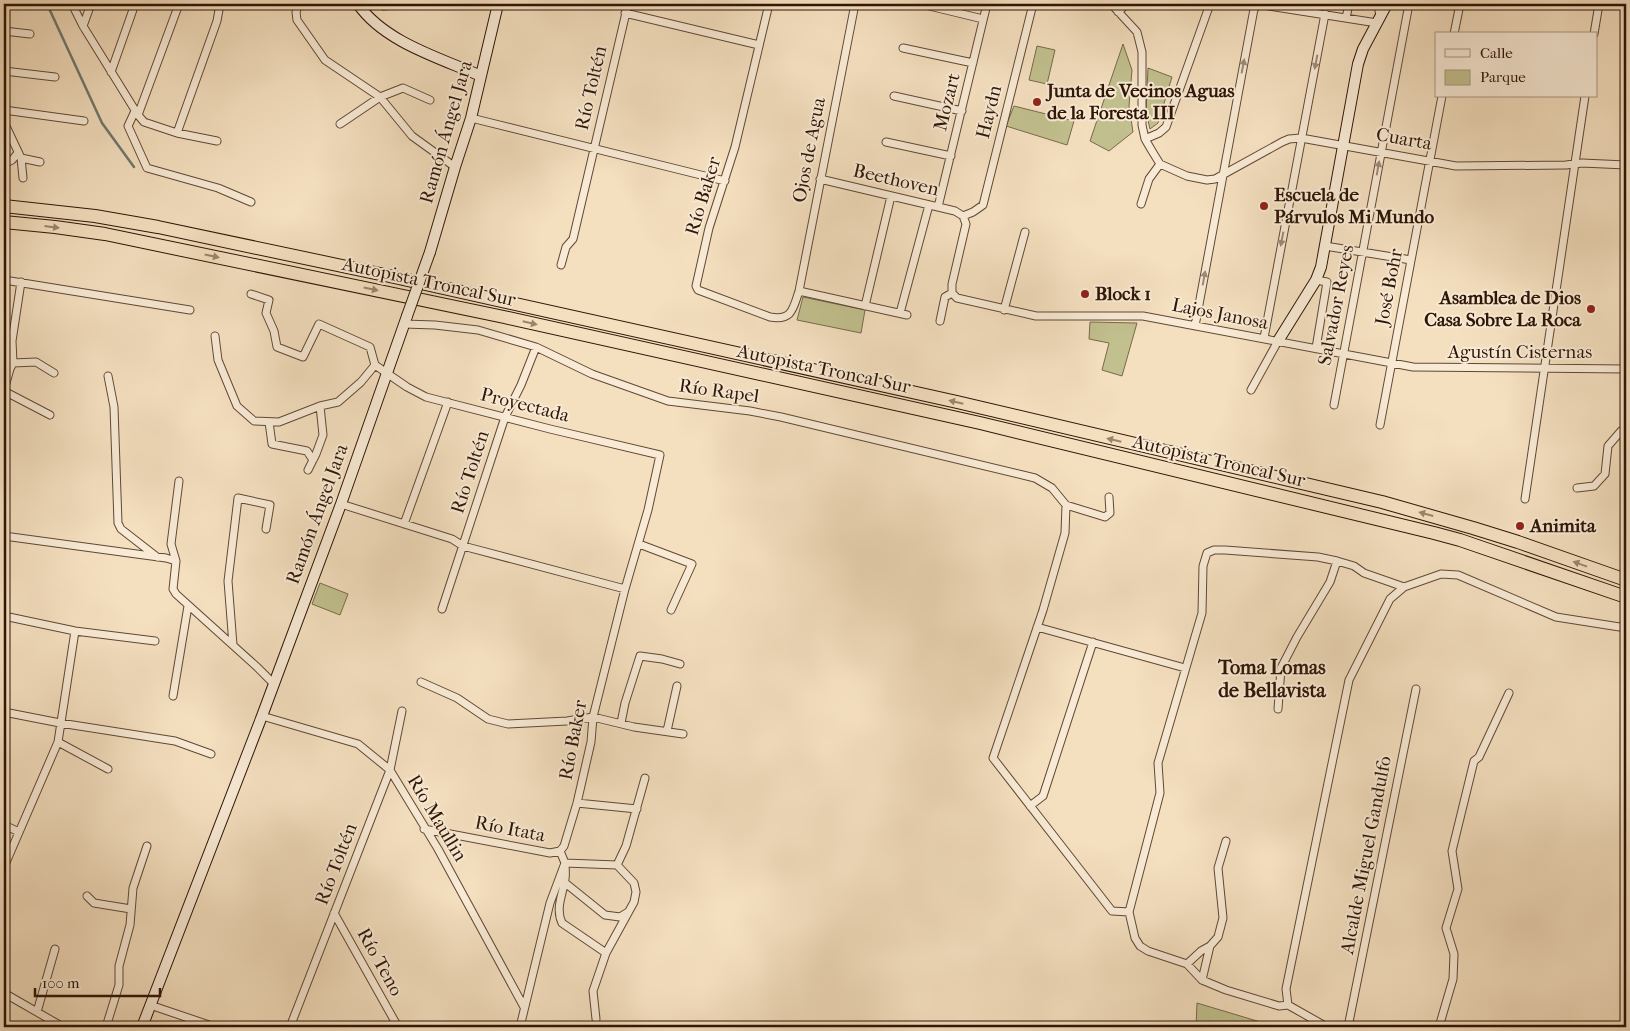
<svg xmlns="http://www.w3.org/2000/svg" width="1630" height="1031" font-family="'IM FELL French Canon',serif">
<style>
.green{fill:#c1c08e;stroke:#786a4a}
.lines{fill:none;stroke-linecap:round;stroke-linejoin:round}
.stream{stroke:#70796f;stroke-width:2.5}
.street-casing{stroke:#604834;stroke-width:9}
.secondary-casing{stroke:#2f1506;stroke-width:12}
.highway-casing{stroke:#2f1506;stroke-width:14}
.street{stroke:#f8ead5;stroke-width:7}
.secondary{stroke:#f8ead5;stroke-width:10}
.highway{stroke:#f4dfbf;stroke-width:12}
.secondary-bridge-casing{stroke:#2f1506;stroke-width:12;stroke-linecap:butt}
.secondary-bridge{stroke:#f8ead5;stroke-width:10}
.oneway{fill:#9e8a78}
.oneway2{fill:#9b846c}
.poi-dot{fill:#8f2418;stroke:#f8ead5;stroke-width:2}
.labels{text-anchor:middle;dominant-baseline:central;stroke-width:4;stroke-linejoin:round;paint-order:stroke}
.street-label{font-size:19px;fill:#2f1506;stroke:#f8ead5}
.poi-label{font-size:19px;font-weight:bold;fill:#2f1506;stroke:#f8ead5;text-anchor:start}
.neighbourhood-label{font-size:20px;font-weight:bold;fill:#2f1506;stroke:#f8ead5}
</style>
<rect width="100%" height="100%" fill="#f4dfbf"/>
<filter id="stains"><feTurbulence type="fractalNoise" baseFrequency=".004" numOctaves="4"/><feColorMatrix values="0 0 0 0 .2 0 0 0 0 .09 0 0 0 0 .02 0 0 0 .5 -.17"/></filter>
<radialGradient id="worn" r=".72"><stop offset=".6" stop-color="#630" stop-opacity="0"/><stop offset="1" stop-color="#630" stop-opacity=".3"/></radialGradient>
<path class="green" d="M1123 44 1132 70 1129 106 1133 132 1109 151 1090 141Z
M1037 46 1055 50 1047 84 1029 80Z
M1148 68 1172 77 1158 123 1150 129 1146 112Z
M1014 106 1074 121 1067 145 1006 126Z
M803 297 865 310 861 333 797 320Z
M1090 322 1137 323 1122 376 1102 370 1109 343 1089 339Z
M320 583 348 594 340 615 312 604Z
M1197 1003 1277 1027H1196Z"/>
<g class="lines">
<path class="stream" d="M47 4 102 123 134 167"/>
<defs>
<path id="street" d="M72 4 83 26 138 115 144 122 177 133 217 141
M299 4 296 12 297 20 325 60 380 97 412 136 455 167
M769 4 735 147 709 228 696 286 698 290 770 317C792 321 793 309 799 291L855 4
M921 4 983 19
M1108 4 1113 6 1137 32 1142 52V125L1145 139 1152 151 1160 164 1187 176 1207 180 1215 179 1282 142 1289 139 1301 138 1456 166 1566 165 1582 163 1626 165
M1378 4 1380 17
M383 6 405 4
M1118 12 1127 4
M625 13 759 45
M1346 18 1349 4
M83 26 91 4
M4 31 30 34
M1454 34 1460 4
M1594 34 1599 4
M903 48 973 63
M4 71 55 77
M111 72 135 4
M894 96 962 111
M4 110 84 121
M135 111 128 126 147 168 218 188 251 202
M138 115 179 4
M471 118 725 181
M4 122 21 158 40 162
M340 124 380 97 403 88 430 100
M177 133 217 21 220 4
M1145 139 1159 133 1166 127 1210 4
M886 142 951 156
M21 158 23 178
M4 164 12 160 18 153
M820 179 955 211 963 216 966 224 952 284V293L957 298 1036 316H1143L1413 367 1626 369
M1141 204 1149 179 1160 164
M938 207 987 4
M963 216 973 212 983 205 1033 4
M1325 246 1411 260
M561 265 566 247 573 239 628 4
M4 280 190 310
M799 291 907 315
M251 294 269 300 266 313 274 331 277 347 303 357 319 324 370 347 375 365
M865 306 891 196
M1004 310 1025 232
M900 313 929 205
M940 321 945 297 952 293
M404 324 435 325 478 330 536 347 592 374 668 401 750 411 781 417 1035 478 1052 488 1066 505 1065 533 1043 610 993 758 1112 911 1129 912 1160 793 1158 763 1202 613 1203 566 1207 553 1214 550H1225L1318 557 1337 561 1354 566 1364 573 1404 587
M1195 326 1254 9 1258 5H1263L1377 23
M215 336 218 360 237 406 254 421 279 422 320 406 338 402 361 382 375 365 407 387 426 397 550 429 660 455 648 510 625 589 593 717 591 742 577 803 564 846 560 851 565 863 550 903 520 1027
M1264 338 1325 14
M1316 348 1327 282 1316 280
M13 363 12 341 21 282
M108 376 114 407 118 523 121 529 157 557
M4 390 10 369 13 363 36 362 54 373
M1251 390 1278 341
M4 391 50 415
M1334 405 1409 4
M269 422 272 444 307 451 313 460
M1380 425 1442 96
M308 470 316 454 323 435 320 406
M1577 488 1594 486 1605 474 1608 446 1621 431 1626 429
M1525 499 1585 96
M341 504 452 539 463 546 625 589
M1066 505 1105 517 1110 513 1109 497
M404 524 448 402
M4 536 166 558 176 561 173 589 176 594 257 667 274 684
M639 544 692 564 671 610
M176 561 171 544 179 481
M442 609 505 417 521 385 536 347
M4 616 75 631 155 641
M1037 627 1185 668
M233 645 228 581 238 498 270 505 266 529
M421 682 457 698 488 719 508 724 567 721 593 717 634 727 683 734
M173 696 188 606
M1278 709 1281 668 1297 637 1330 582 1337 561
M4 712 60 723 175 741 211 754
M262 716 358 744 390 770 438 849 524 1007
M621 723 625 703 640 656 662 659 680 664
M667 731 677 686
M58 742 108 769
M577 803 637 809
M1030 806 1043 796 1093 642
M4 825 19 832
M424 829 550 853 560 851
M1226 841 1218 868 1223 918 1218 937 1210 946 1202 980 1226 990 1279 1006 1288 1005
M617 865 626 846 645 778
M4 867 58 742 75 631
M564 882 605 915 620 917 628 912
M87 896 94 903 131 909
M1129 912 1135 938 1140 946 1148 951 1187 964 1202 980
M334 913 398 1027
M1187 964 1201 951 1210 946
M4 993 63 1027
M150 1005 215 1027
M37 1012 55 949
M596 1019 593 991 606 953 634 902 636 892 634 883 617 865 565 863C565 868 566 874 565 879 563 894 555 908 562 923L606 953
M106 1027 119 985V966L130 925 133 888 147 846
M290 1027 390 770 402 711
M1327 1027 1288 1005 1286 989 1349 680 1390 599 1404 587 1441 574 1458 575 1556 617 1626 628
M1348 1027 1416 689
M1439 1027 1453 979 1454 954 1446 928 1458 889 1452 851 1474 761 1479 757 1509 693"/>
<path id="secondary" d="M358 4C384 42 440 58 481 76
M430 252 455 167 471 118 498 4
M1278 341 1316 280 1321 267 1358 64 1363 49 1387 4
M142 1027 262 716 341 504 407 316"/>
<path id="highway" d="M4 206 95 216 158 227 394 277 957 402 1382 502 1473 528 1518 542 1626 580
M4 222 55 227 105 234 504 317 980 423 1434 533 1460 540 1626 597"/>
</defs>
<use href="#street" class="street-casing"/>
<use href="#secondary" class="secondary-casing"/>
<use href="#highway" class="highway-casing"/>
<use href="#street" class="street"/>
<use href="#secondary" class="secondary"/>
<use href="#highway" class="highway"/>
<defs>
<path id="secondary-bridge" d="M407 316 430 252"/>
</defs>
<use href="#secondary-bridge" class="secondary-bridge-casing"/>
<use href="#secondary-bridge" class="secondary-bridge"/>
</g>
<defs><path id="oneway-solid" d="M-6-.8H1V-3.2L6.5 0L1 3.2V.8H-6Z" transform="scale(1.25)"/></defs>
<g class="oneway">
<use href="#oneway-solid" transform="translate(1316 62) rotate(101)"/>
<use href="#oneway-solid" transform="translate(1243 66) rotate(-79)"/>
<use href="#oneway-solid" transform="translate(1378 168) rotate(-80)"/>
<use href="#oneway-solid" transform="translate(1282 239) rotate(101)"/>
<use href="#oneway-solid" transform="translate(1204 278) rotate(-80)"/>
</g>
<g class="oneway2">
<use href="#oneway-solid" transform="translate(52 227) rotate(7)"/>
<use href="#oneway-solid" transform="translate(212 256) rotate(12)"/>
<use href="#oneway-solid" transform="translate(371 289) rotate(12)"/>
<use href="#oneway-solid" transform="translate(530 323) rotate(13)"/>
<use href="#oneway-solid" transform="translate(956 402) rotate(-167)"/>
<use href="#oneway-solid" transform="translate(1114 440) rotate(-167)"/>
<use href="#oneway-solid" transform="translate(1426 514) rotate(-165)"/>
<use href="#oneway-solid" transform="translate(1580 564) rotate(-160)"/>
</g>
<g class="poi-dot">
<circle cx="1037" cy="102" r="5"/>
<circle cx="1264" cy="206" r="5"/>
<circle cx="1085" cy="294" r="5"/>
<circle cx="1591" cy="309" r="5"/>
<circle cx="1520" cy="526" r="5"/>
</g>
<g class="labels">
<g class="street-label">
<text transform="translate(591 88) rotate(-77)">Río Toltén</text>
<text transform="translate(947 102) rotate(-76)">Mozart</text>
<text transform="translate(989 112) rotate(-76)">Haydn</text>
<text transform="translate(446 132) rotate(-74)">Ramón Ángel Jara</text>
<text transform="translate(1404 139) rotate(10)">Cuarta</text>
<text transform="translate(809 150) rotate(-79)">Ojos de Agua</text>
<text transform="translate(896 180) rotate(13)">Beethoven</text>
<text transform="translate(703 196) rotate(-73)">Río Baker</text>
<text transform="translate(429 282) rotate(12)">Autopista Troncal Sur</text>
<text transform="translate(1389 287) rotate(-79)">José Bohr</text>
<text transform="translate(1336 305) rotate(-79)">Salvador Reyes</text>
<text transform="translate(1220 314) rotate(11)">Lajos Janosa</text>
<text x="1520" y="352">Agustín Cisternas</text>
<text transform="translate(824 369) rotate(12)">Autopista Troncal Sur</text>
<text transform="translate(719 391) rotate(8)">Río Rapel</text>
<text transform="translate(525 405) rotate(14)">Proyectada</text>
<text transform="translate(1219 461) rotate(13)">Autopista Troncal Sur</text>
<text transform="translate(470 472) rotate(-72)">Río Toltén</text>
<text transform="translate(317 514) rotate(-70)">Ramón Ángel Jara</text>
<text transform="translate(573 740) rotate(-79)">Río Baker</text>
<text transform="translate(437 818) rotate(59)">Río Maullin</text>
<text transform="translate(510 829) rotate(11)">Río Itata</text>
<text transform="translate(1366 855) rotate(-79)">Alcalde Miguel Gandulfo</text>
<text transform="translate(336 864) rotate(-69)">Río Toltén</text>
<text transform="translate(380 962) rotate(61)">Río Teno</text>
</g>
<g class="poi-label">
<text x="1047" y="91">Junta de Vecinos Aguas<tspan x="1047" dy="22">de la Foresta III</tspan></text>
<text x="1274" y="195">Escuela de<tspan x="1274" dy="22">Párvulos Mi Mundo</tspan></text>
<text x="1095" y="294">Block 1</text>
<text x="1581" y="298" text-anchor="end">Asamblea de Dios<tspan x="1581" dy="22">Casa Sobre La Roca</tspan></text>
<text x="1530" y="526">Animita</text>
</g>
<g class="neighbourhood-label">
<text x="1272" y="667">Toma Lomas<tspan x="1272" dy="23">de Bellavista</tspan></text>
</g>
</g>
<rect width="1630" height="1031" fill="none" stroke="#f4dfbf" stroke-width="20"/>
<rect x="5" y="5" width="1620" height="1021" fill="none" stroke="#2f1506" stroke-width="2.5"/>
<rect x="10" y="10" width="1610" height="1011" fill="none" stroke="#2f1506"/>
<rect x="1435" y="32" width="162" height="65" fill="#f8ead5" stroke="#a89582"/>
<rect x="1445" y="49" width="25" height="8" fill="#f8ead5" stroke="#a89582"/>
<text x="1480" y="58" font-size="15" fill="#2f1506">Calle</text>
<rect x="1445" y="70" width="25" height="15" fill="#c1c08e" stroke="#a89582"/>
<text x="1480" y="82" font-size="15" fill="#2f1506">Parque</text>
<path d="M35 988v8h125v-8" fill="none" stroke="#2f1506" stroke-width="2.5"/>
<text x="42" y="988" font-size="15" fill="#2f1506" stroke="#f8ead5" stroke-width="4" paint-order="stroke">100 m</text>
<rect width="100%" height="100%" filter="url(#stains)"/>
<rect width="100%" height="100%" fill="url(#worn)"/>
</svg>
